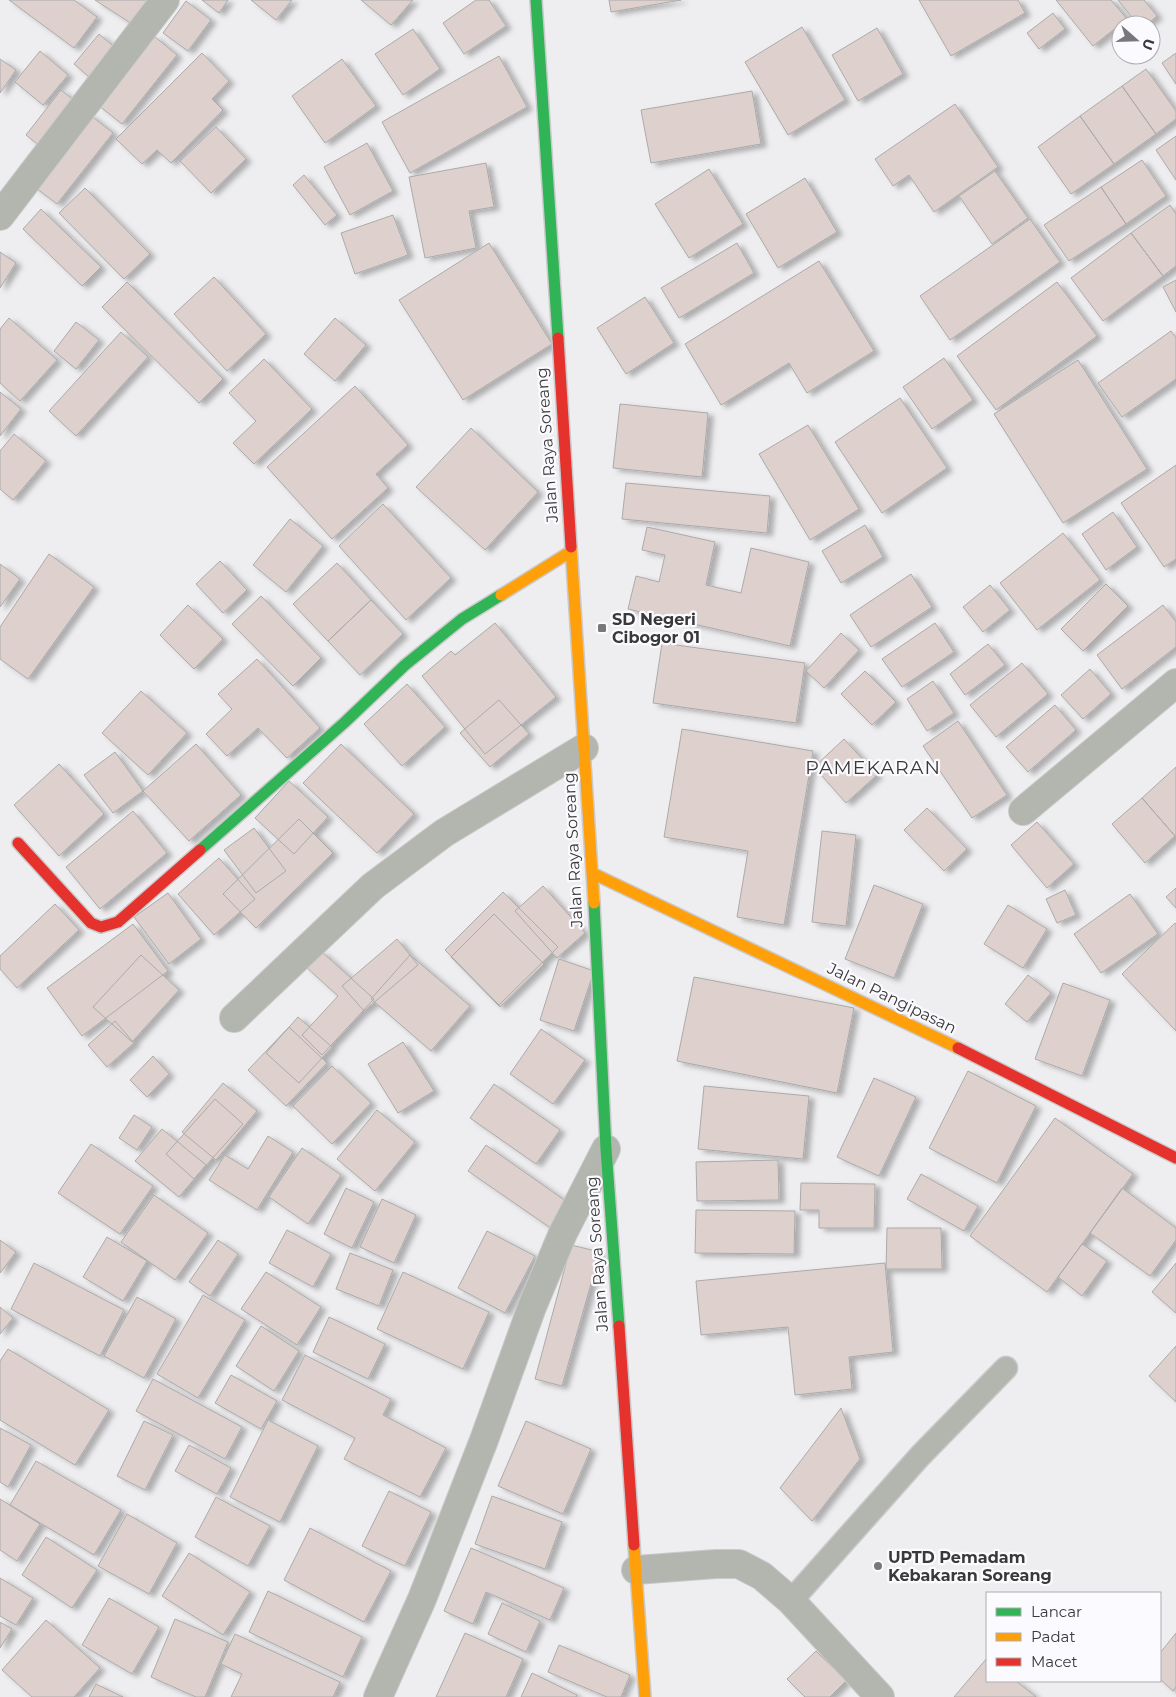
<svg xmlns="http://www.w3.org/2000/svg" width="1176" height="1697" font-family="Montserrat,sans-serif">
<style>
.building{fill:#ded1cd;stroke:#abaaab;filter:url(#shadow)}
.lines{fill:none;stroke-linecap:round;stroke-linejoin:round}
.lane-casing{stroke:#cacacc;stroke-width:25}
.street-casing{stroke:#cacacc;stroke-width:30}
.fast-casing{stroke:#cacacc;stroke-width:14}
.slow-casing{stroke:#cacacc;stroke-width:14}
.jam-casing{stroke:#cacacc;stroke-width:14}
.lane{stroke:#b2b6af;stroke-width:22}
.street{stroke:#b2b6af;stroke-width:28}
.fast{stroke:#30b455;stroke-width:11}
.slow{stroke:#ff9f0a;stroke-width:11}
.jam{stroke:#e5322d;stroke-width:11}
.poi-dot{fill:#78787a;stroke:#fbfbff;stroke-width:2}
.labels{text-anchor:middle;dominant-baseline:central;stroke-width:4.5;stroke-linejoin:round;paint-order:stroke}
.street-label{font-size:16px;fill:#39393a;stroke:#fbfbff}
.poi-label{font-size:16px;font-weight:bold;fill:#39393a;stroke:#fbfbff;text-anchor:start}
.quarter-label{font-size:19px;letter-spacing:1px;fill:#39393a;stroke:#fbfbff}
</style>
<defs>
<filter id="shadow"><feDropShadow dx="5.5" dy="3" stdDeviation="2.5" flood-color="#0004"/></filter>
</defs>
<rect width="100%" height="100%" fill="#eeeef0"/>
<path class="building" d="M9 0H74L97 17 74 48Z
M95 0H148L132 24Z
M202 0H228L219 13Z
M251 0H292L276 20Z
M361 0H413L391 25Z
M476 0H489L506 26 464 54 443 23Z
M609 0H681L611 12Z
M919 0H1018L1025 13 951 56Z
M1056 0H1111L1127 19 1093 46Z
M1118 0H1144L1157 16 1146 25H1138Z
M186 1 211 20 188 51 163 33Z
M1053 13 1065 29 1039 49 1027 33Z
M802 27 845 100 788 135 745 62Z
M877 28 903 74 858 101 832 55Z
M413 29 440 69 403 95 375 54Z
M99 34 119 51 95 82 74 64Z
M154 36 177 55 122 124 98 105Z
M40 51 68 75 43 105 15 82Z
M202 53 229 81 212 99 223 110 171 163 157 150 142 164 116 139Z
M1176 53V84L1162 63Z
M499 56 527 107 410 173 382 122Z
M0 59 16 70 0 93Z
M342 59 376 106 325 143 292 96Z
M1146 69 1176 111V119L1156 134 1122 86Z
M1122 86 1156 134 1114 164 1080 116Z
M61 90 76 102 41 147 26 135Z
M752 91 761 144 651 163 641 110Z
M955 104 998 167 934 212 909 175 893 186 875 159Z
M89 114 113 133 57 204 32 185Z
M1080 116 1114 164 1071 194 1038 147Z
M216 127 246 159 211 193 180 161Z
M1176 136V180L1156 150Z
M367 143 393 191 350 215 324 167Z
M1142 160 1166 196 1126 224 1101 187Z
M486 163 494 207 469 211 476 248 425 258 409 177Z
M709 169 743 224 689 258 655 204Z
M995 171 1028 218 992 244 959 196Z
M304 175 337 215 325 225 293 185Z
M805 178 837 232 778 268 746 214Z
M1101 187 1126 224 1069 261 1044 225Z
M85 188 150 254 124 279 59 213Z
M1170 205 1176 214V266L1163 276 1131 233Z
M41 209 101 267 82 286 23 229Z
M393 215 408 255 355 274 341 233Z
M1030 219 1060 262 950 340 920 296Z
M1131 233 1163 276 1103 321 1071 278Z
M489 243 552 344 463 400 399 300Z
M737 243 754 273 679 318 661 288Z
M0 252 16 263 0 288Z
M819 261 874 351 807 393 789 363 721 405 685 344Z
M214 277 266 334 227 371 174 314Z
M1176 280V312L1163 287Z
M127 282 223 379 199 403 102 307Z
M1057 282 1097 336 996 410 957 356Z
M645 297 674 343 626 374 597 328Z
M9 318 57 360 20 401 0 383V329Z
M335 318 366 345 335 381 304 354Z
M76 322 99 340 76 369 54 351Z
M1171 331 1176 338V379L1122 417 1098 383Z
M121 332 148 357 76 436 49 411Z
M944 358 973 400 932 429 903 387Z
M264 359 312 409 254 464 233 443 256 421 229 393Z
M1078 360 1147 469 1063 523 994 414Z
M355 386 408 445 376 474 388 488 332 539 267 467Z
M0 392 21 409 0 436Z
M900 398 947 468 882 513 835 442Z
M620 404 708 413 702 477 613 468Z
M808 425 859 509 810 540 759 454Z
M471 428 538 492 485 550 416 487Z
M14 434 46 461 13 500 0 489V451Z
M1176 465V559L1164 567 1121 503Z
M626 483 770 496 767 533 622 519Z
M383 504 451 578 406 620 339 546Z
M1113 512 1137 547 1106 570 1082 534Z
M290 519 323 546 286 592 253 565Z
M865 525 883 557 841 583 822 551Z
M647 527 715 542 706 585 741 593 751 548 809 562 790 646 628 609 636 576 659 582 665 555 642 550Z
M1063 533 1100 580 1037 630 1000 583Z
M49 554 94 587 28 679 0 659V627Z
M220 561 247 590 223 613 196 584Z
M337 563 371 600 328 641 293 604Z
M0 564 20 579 0 607Z
M911 574 932 607 871 647 850 615Z
M1106 584 1128 606 1083 651 1061 629Z
M990 585 1010 610 983 632 963 607Z
M261 596 321 658 293 686 232 624Z
M371 600 403 634 360 675 328 641Z
M188 605 223 639 194 669 160 635Z
M1163 605 1176 622V647L1122 689 1097 655Z
M495 623 556 697 485 754 422 676 451 651 455 655Z
M935 623 954 652 902 687 882 659Z
M841 633 859 650 824 688 806 671Z
M662 643 805 663 796 723 653 703Z
M988 644 1005 665 965 695 950 674Z
M257 659 320 728 287 758 258 728 227 756 206 734 232 709 218 694Z
M1022 663 1048 694 996 737 970 705Z
M1090 669 1111 694 1083 719 1061 695Z
M865 671 896 702 872 725 841 694Z
M933 681 954 713 927 731 907 699Z
M407 684 445 727 402 766 364 724Z
M141 691 187 733 148 775 102 733Z
M499 700 529 734 490 767 460 733Z
M1055 705 1076 730 1028 772 1006 747Z
M958 721 1007 795 972 818 923 746Z
M682 729 813 751 784 925 737 917 748 851 664 837Z
M844 739 877 775 846 803 814 767Z
M196 744 241 795 189 841 143 791Z
M341 744 414 814 377 853 303 783Z
M115 752 143 791 113 813 84 775Z
M59 764 104 814 59 856 14 805Z
M1176 767V836H1175L1142 798Z
M289 781 328 817 294 854 255 818Z
M1142 798 1175 836 1145 863 1112 824Z
M927 808 967 849 944 871 904 830Z
M133 811 167 853 100 909 66 867Z
M299 819 333 853 256 928 223 894Z
M1037 822 1074 864 1047 888 1011 845Z
M254 828 286 871 256 893 224 850Z
M822 831 856 835 846 926 812 922Z
M219 858 255 899 214 935 178 894Z
M874 885 923 904 894 978 845 959Z
M543 886 585 933 557 958 515 911Z
M1176 888V908L1166 897Z
M1065 890 1076 915 1057 923 1046 899Z
M503 892 558 947 499 1005 445 950Z
M168 893 201 939 169 964 134 917Z
M1130 894 1158 934 1101 973 1074 934Z
M55 904 79 930 17 988 0 969V956Z
M1008 905 1047 929 1023 968 984 944Z
M494 914 544 964 500 1007 451 957Z
M1175 923 1176 924V1031L1122 974Z
M133 924 168 971 82 1036 47 988Z
M397 939 418 965 364 1011 342 986Z
M321 951 374 999 322 1055 302 1035 338 996 306 967Z
M141 955 179 990 132 1042 93 1007Z
M410 955 470 1006 431 1051 371 999Z
M559 959 594 971 574 1031 540 1020Z
M1028 975 1051 993 1027 1022 1005 1004Z
M694 977 854 1008 837 1093 677 1061Z
M1063 983 1110 1000 1082 1076 1035 1059Z
M298 1017 332 1047 299 1083 266 1053Z
M115 1021 134 1043 107 1067 88 1045Z
M289 1027 327 1063 286 1106 248 1070Z
M541 1029 585 1060 553 1104 510 1074Z
M403 1042 434 1091 398 1113 368 1064Z
M153 1056 169 1074 147 1097 130 1080Z
M332 1066 371 1103 332 1144 293 1106Z
M968 1071 1036 1106 997 1183 929 1148Z
M874 1078 916 1097 879 1176 837 1157Z
M223 1083 257 1111 216 1160 182 1132Z
M494 1084 560 1130 536 1164 470 1118Z
M704 1086 809 1096 803 1159 698 1149Z
M215 1099 243 1124 194 1179 166 1154Z
M377 1110 415 1142 375 1191 337 1159Z
M134 1115 152 1127 137 1150 119 1138Z
M1055 1118 1133 1174 1047 1292 970 1236Z
M162 1129 206 1165 179 1197 135 1161Z
M268 1136 293 1152 257 1210 209 1180 225 1155 248 1169Z
M91 1144 153 1186 120 1234 58 1193Z
M486 1145 570 1204 552 1229 468 1171Z
M302 1148 341 1175 308 1224 269 1197Z
M778 1160 779 1200 697 1201 696 1162Z
M921 1174 978 1206 964 1231 907 1199Z
M801 1183 875 1184 874 1228H819V1210H800Z
M346 1188 374 1202 352 1248 324 1234Z
M1122 1188 1176 1228V1240L1150 1276 1090 1233Z
M154 1195 208 1233 175 1280 121 1242Z
M382 1199 416 1215 394 1263 360 1247Z
M696 1210 795 1211 794 1254 695 1253Z
M887 1228H941L942 1269H886Z
M287 1230 331 1254 313 1287 269 1263Z
M487 1231 535 1256 505 1313 458 1288Z
M107 1237 147 1261 123 1301 83 1277Z
M0 1240 16 1252 0 1273Z
M218 1240 238 1254 210 1296 189 1282Z
M1082 1244 1107 1261 1082 1296 1058 1277Z
M571 1245 600 1252 562 1386 535 1379Z
M350 1253 393 1270 379 1306 336 1289Z
M34 1263 124 1310 100 1356 11 1309Z
M885 1263 893 1352 849 1357 852 1389 795 1395 788 1327 701 1335 696 1281Z
M1176 1263V1313L1152 1292Z
M266 1272 321 1307 297 1345 241 1309Z
M403 1272 489 1312 463 1369 377 1329Z
M203 1295 245 1320 198 1398 157 1374Z
M137 1297 176 1319 144 1378 104 1356Z
M0 1307 13 1318 0 1334Z
M329 1317 385 1344 368 1379 313 1352Z
M261 1326 299 1351 274 1391 236 1366Z
M1176 1346V1402L1149 1376Z
M8 1349 109 1410 75 1465 0 1420V1361Z
M305 1355 391 1399 383 1415 446 1448 420 1497 344 1459 355 1438 282 1400Z
M231 1375 277 1401 261 1429 215 1403Z
M153 1379 242 1427 225 1459 136 1411Z
M841 1408 860 1459 812 1521 780 1488Z
M268 1420 318 1446 280 1522 230 1497Z
M144 1421 173 1435 145 1490 117 1476Z
M526 1421 591 1449 563 1514 498 1486Z
M0 1428 31 1445 8 1487 0 1482Z
M189 1445 231 1468 217 1494 175 1471Z
M36 1461 121 1510 94 1555 10 1505Z
M389 1491 431 1512 405 1566 362 1546Z
M492 1496 562 1522 545 1569 475 1544Z
M216 1497 270 1526 248 1566 195 1537Z
M0 1499 40 1524 17 1561 0 1550Z
M127 1514 177 1543 149 1594 98 1566Z
M310 1528 391 1571 364 1622 284 1580Z
M46 1537 97 1570 72 1608 22 1575Z
M471 1548 564 1588 550 1620 486 1592 473 1624 444 1611Z
M189 1553 250 1592 223 1635 162 1596Z
M0 1578 33 1598 16 1625 0 1616Z
M268 1591 362 1637 343 1677 249 1632Z
M109 1598 159 1627 132 1674 82 1645Z
M502 1603 540 1621 526 1652 488 1634Z
M175 1619 228 1642 205 1697H196L151 1677Z
M46 1620 100 1668 74 1697H32L2 1670Z
M0 1622 12 1629 0 1648Z
M465 1633 523 1659 506 1697H436Z
M1176 1633V1687L1173 1691 1160 1679V1653Z
M235 1634 340 1682 333 1697H231L242 1674 221 1664Z
M559 1645 630 1675 621 1697H607L548 1672Z
M816 1651 846 1681 830 1697H805L787 1679Z
M987 1658V1681H1016L1036 1697H954Z
M532 1673 577 1695 576 1697H521Z
M96 1684 123 1697H89Z"/>
<g class="lines">
<defs>
<path id="lane" d="M791 1601 920 1456 1006 1368"/>
<path id="street" d="M0 216 165 0
M1023 811 1176 683
M234 1018 373 886 444 833 584 748
M636 1570 716 1564H739L762 1576 791 1601 880 1697
M378 1697 422 1599 484 1440 532 1307 563 1233 606 1149"/>
<path id="fast" d="M536 0 558 338
M200 850 344 723 405 665 462 619 501 595
M594 903 606 1149 619 1326"/>
<path id="slow" d="M571 547 594 903
M501 595 570 552
M592 873 958 1048
M634 1545 645 1697"/>
<path id="jam" d="M558 338 571 547
M18 843 91 923 101 927 118 922 200 850
M958 1048 1176 1158
M619 1326 634 1545"/>
</defs>
<use href="#lane" class="lane-casing"/>
<use href="#street" class="street-casing"/>
<use href="#fast" class="fast-casing"/>
<use href="#slow" class="slow-casing"/>
<use href="#jam" class="jam-casing"/>
<use href="#lane" class="lane"/>
<use href="#street" class="street"/>
<use href="#fast" class="fast"/>
<use href="#slow" class="slow"/>
<use href="#jam" class="jam"/>
</g>
<g class="poi-dot">
<rect x="597" y="623" width="10" height="10" rx="2.5"/>
<circle cx="878" cy="1566" r="5"/>
</g>
<g class="labels">
<g class="street-label">
<text transform="translate(547 445) rotate(-94)">Jalan Raya Soreang</text>
<text transform="translate(573 850) rotate(-93)">Jalan Raya Soreang</text>
<text transform="translate(892 998) rotate(26)">Jalan Pangipasan</text>
<text transform="translate(597 1254) rotate(-94)">Jalan Raya Soreang</text>
</g>
<g class="poi-label">
<text x="612" y="619">SD Negeri<tspan x="612" dy="18">Cibogor 01</tspan></text>
<text x="888" y="1557">UPTD Pemadam<tspan x="888" dy="18">Kebakaran Soreang</tspan></text>
</g>
<g class="quarter-label">
<text x="873" y="767">PAMEKARAN</text>
</g>
</g>
<rect x="986" y="1592" width="175" height="90" fill="#fbfbff" stroke="#adadb0"/>
<rect x="996" y="1608" width="25" height="8" fill="#30b455" stroke="#adadb0"/>
<text x="1031" y="1617" font-size="15" fill="#39393a">Lancar</text>
<rect x="996" y="1633" width="25" height="8" fill="#ff9f0a" stroke="#adadb0"/>
<text x="1031" y="1642" font-size="15" fill="#39393a">Padat</text>
<rect x="996" y="1658" width="25" height="8" fill="#e5322d" stroke="#adadb0"/>
<text x="1031" y="1667" font-size="15" fill="#39393a">Macet</text>
<g transform="translate(1136 40) rotate(110)"><circle r="24" fill="#fbfbff" stroke="#adadb0"/>
<path d="M0-4L9 19L0 12L-9 19Z" fill="#78787a"/>
<text y="-8" font-size="14" font-weight="bold" text-anchor="middle" fill="#39393a">U</text>
</g>
</svg>
